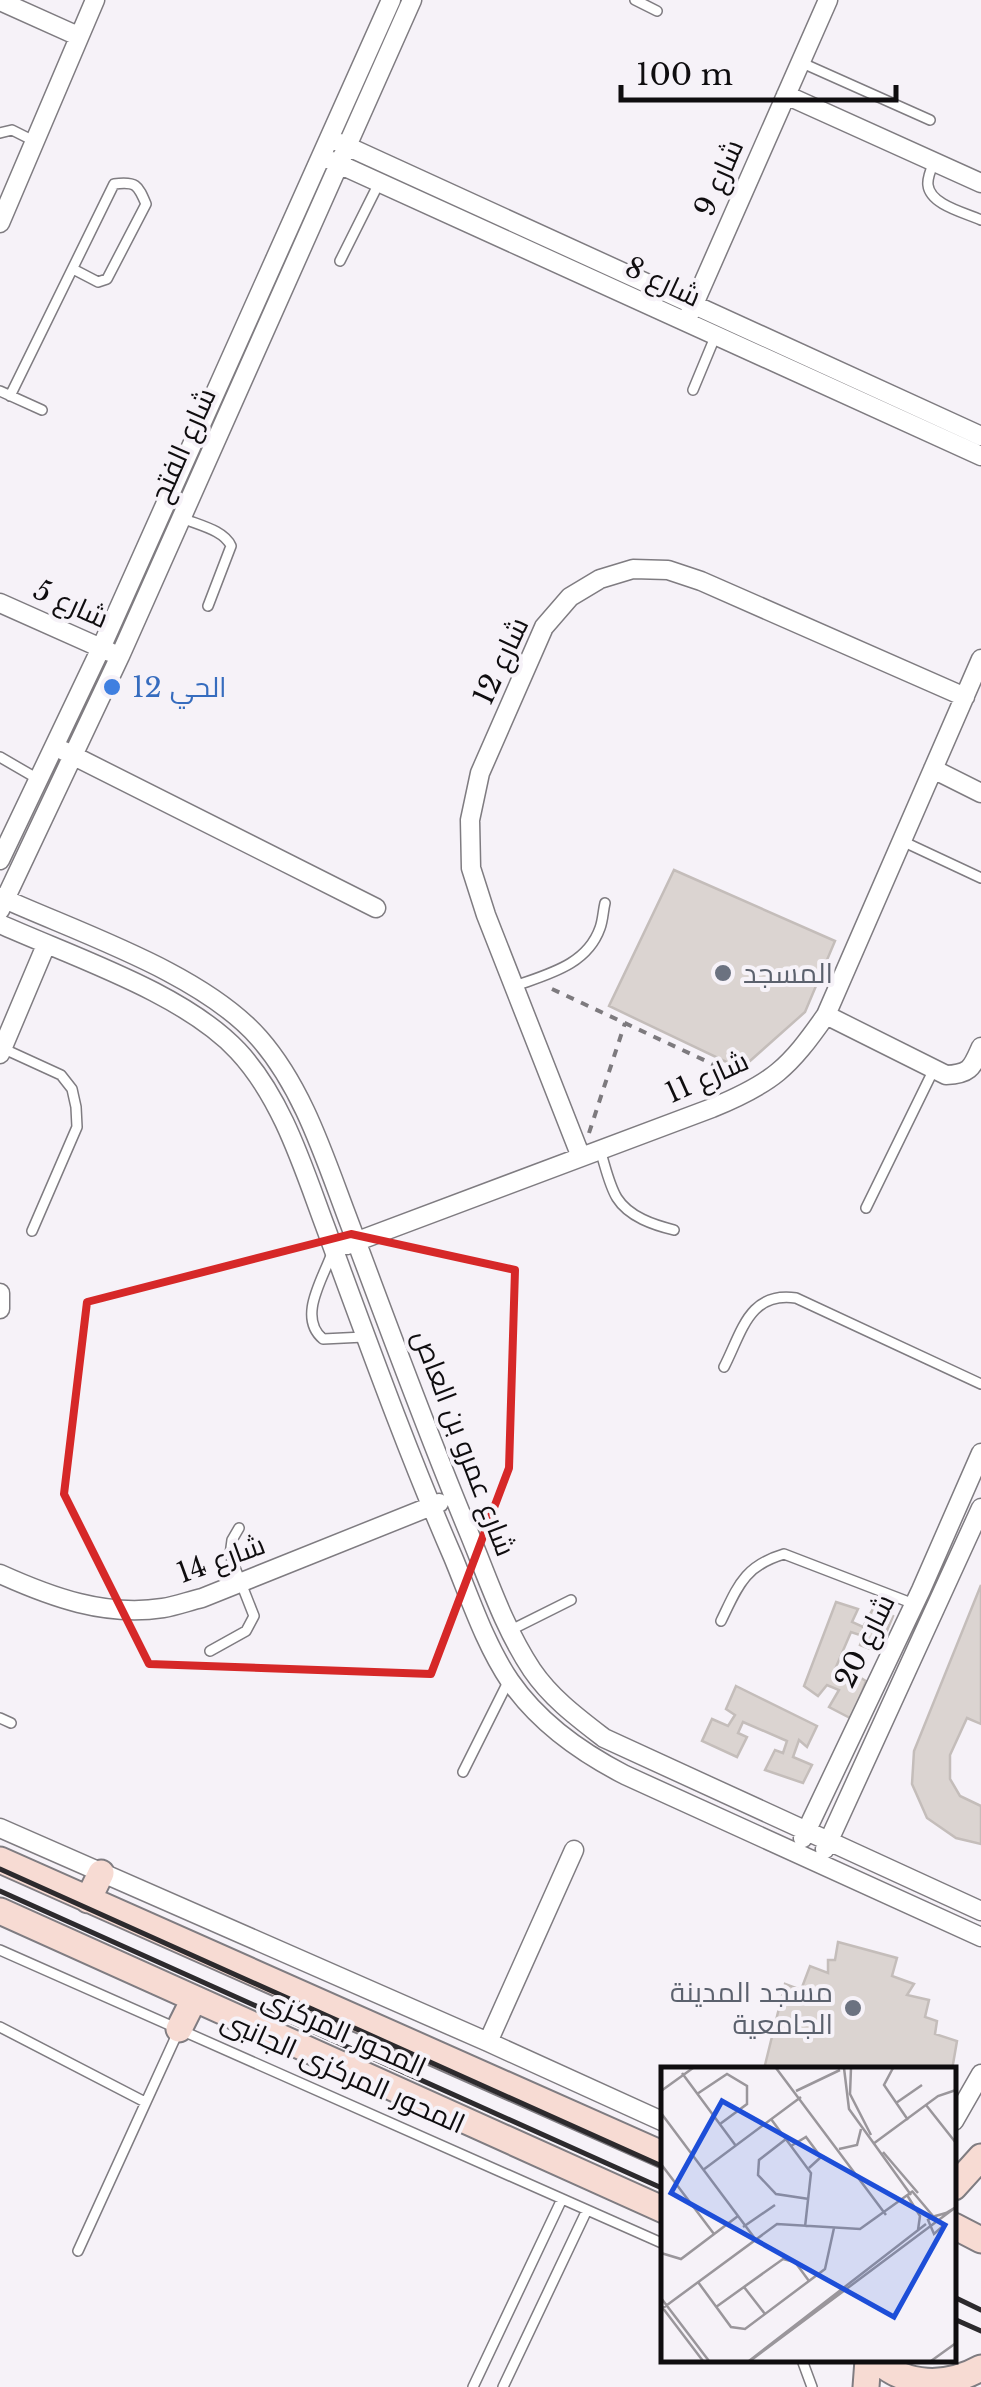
<svg xmlns="http://www.w3.org/2000/svg" width="981" height="2387" font-family="'Libre Baskerville',Cairo,serif">
<style>
.building{fill:#dbd4d1;stroke:#c4bdba;stroke-width:2.5}
.lines{fill:none;stroke-linecap:round;stroke-linejoin:round}
.lane-casing{stroke:#7f7c81;stroke-width:12}
.street-casing{stroke:#7f7c81;stroke-width:21}
.secondary-casing{stroke:#7f7c81;stroke-width:29}
.path{stroke:#7d7a7e;stroke-width:4;stroke-dasharray:8 8;stroke-linecap:butt}
.lane{stroke:#fff;stroke-width:9}
.street{stroke:#fff;stroke-width:18}
.secondary{stroke:#f7dbd3;stroke-width:25}
.rail{stroke:#2c2a2d;stroke-width:5}
.marked{fill:none;stroke:#d62828;stroke-width:8;stroke-linejoin:round}
.shop-dot{fill:#3f7fe0;stroke:#f6f2f8;stroke-width:4}
.worship-dot{fill:#6b7280;stroke:#f6f2f8;stroke-width:4}
.labels{text-anchor:middle;dominant-baseline:central;stroke-width:8;stroke-linejoin:round;paint-order:stroke}
.street-label{font-size:28px;fill:#0f0d0f;stroke:#f6f2f8}
.shop-label{font-size:28px;fill:#366cbe;stroke:#f6f2f8;text-anchor:start}
.worship-label{font-size:28px;fill:#5b616d;stroke:#f6f2f8;text-anchor:start}
.inset-road{fill:none;stroke:#9a969b;stroke-width:2.5}
.view{fill:#1d4ed8;fill-opacity:0.15;stroke:#1d4ed8;stroke-width:5}
.inset-edge{fill:none;stroke:#0f0d0f;stroke-width:5}
</style>
<rect width="100%" height="100%" fill="#f6f2f8"/>
<path class="building" d="M674 870 835 941 805 1012 741 1069 609 1006Z
M981 1585V1724L967 1718 950 1755V1779L960 1796 981 1806V1844L956 1838 927 1818 912 1784 914 1751Z
M836 1602 858 1609 852 1622 863 1627 874 1607 893 1616 878 1652 860 1645 863 1636 851 1632 833 1674 843 1682 849 1671 866 1681 852 1719 829 1707 839 1690 827 1685 818 1696 804 1686Z
M736 1686 817 1726 807 1747 799 1740 793 1757 812 1765 803 1783 765 1770 775 1750 783 1753 787 1741 743 1722 738 1733 747 1737 737 1757 702 1741 712 1719 728 1726 735 1715 726 1709Z
M838 1942 897 1958 892 1976 914 1984 907 1995 929 2000 925 2017 937 2021 935 2034 957 2041 952 2070H783L765 2065 785 1984 801 1990 810 1966 828 1973V1960H835Z"/>
<g class="lines">
<defs>
<path id="lane" d="M635 0 657 11
M800 62 930 120
M0 133 12 130 34 141
M934 162C931 169 927 178 928 185 930 205 966 213 981 220
M340 261 379 183
M693 390 715 337
M0 391 42 410
M10 396 114 184C136 181 138 185 146 204L107 279 98 282 73 269
M182 518C198 525 224 530 231 546L208 606
M0 757 38 779
M902 841 981 878
M515 986C548 974 587 965 600 928 603 920 603 911 605 903
M2 1048 61 1075 72 1089 76 1107 77 1127 32 1231
M600 1150C605 1165 609 1185 617 1198 629 1217 654 1225 674 1230
M866 1208 934 1069
M332 1253C323 1279 297 1317 323 1339L364 1337
M724 1367C742 1332 749 1291 796 1298L981 1384
M721 1621C738 1586 744 1566 784 1554L914 1604
M509 1631 571 1600
M210 1651 246 1631 254 1616 230 1555 232 1540 239 1528
M0 1718 11 1723
M463 1772 508 1682
M0 1950 664 2244
M0 2027 145 2102
M78 2251 178 2032
M802 2360 812 2387
M473 2387 562 2199
M503 2387 587 2210"/>
<path id="street" d="M0 1 78 36
M786 95 981 183
M340 143 981 436
M332 161 981 456
M0 223 95 0
M690 313 828 0
M0 603 110 652
M64 751 376 908
M933 769 981 793
M0 860 101 648 391 0
M0 897C79 933 202 973 259 1038 302 1087 323 1153 346 1214 386 1320 425 1428 469 1533 488 1579 504 1628 532 1670 551 1698 578 1718 604 1738L981 1911
M0 910 120 656 412 0
M0 924C73 957 184 993 238 1051 282 1098 303 1167 325 1226 366 1337 406 1449 453 1557 470 1598 485 1644 510 1681 539 1723 580 1752 625 1775L981 1937
M826 1015 946 1075C971 1074 972 1067 981 1047
M0 1054 46 945
M581 1157 486 915 471 868 470 820 480 773 544 627 570 597 600 579 633 569 668 570 701 581 965 697
M347 1245 712 1108C773 1083 789 1068 826 1015L981 659
M0 1293V1309
M0 1574C51 1597 105 1617 163 1608 176 1606 189 1601 202 1598L439 1503
M0 1828 488 2042 664 2122
M803 1838 921 1590 981 1453
M825 1849 981 1508
M488 2042 574 1850
M954 2121 981 2074"/>
<path id="secondary" d="M0 1860 664 2155
M88 1900 101 1873
M0 1911 664 2210
M179 2029 194 1999
M954 2187 981 2157
M954 2226 981 2240
M877 2360C906 2387 947 2387 981 2368
M866 2387 868 2360"/>
</defs>
<use href="#lane" class="lane-casing"/>
<use href="#street" class="street-casing"/>
<use href="#secondary" class="secondary-casing"/>
<path class="path" d="M552 989 738 1076
M589 1133 625 1023"/>
<use href="#lane" class="lane"/>
<use href="#street" class="street"/>
<use href="#secondary" class="secondary"/>
<path class="rail" d="M0 1869 664 2167
M0 1891 664 2189
M954 2297 981 2310
M954 2319 981 2331"/>
</g>
<path class="marked" d="M351 1234 515 1270 509 1468 431 1674 149 1664 64 1494 87 1302Z"/>
<circle class="shop-dot" cx="112" cy="687" r="10"/>
<g class="worship-dot">
<circle cx="723" cy="973" r="10"/>
<circle cx="853" cy="2008" r="10"/>
</g>
<g class="labels">
<g class="street-label">
<text transform="translate(719 178) rotate(-66)">شارع 9</text>
<text transform="translate(663 282) rotate(25)">شارع 8</text>
<text transform="translate(183 445) rotate(-66)">شارع الفتح</text>
<text transform="translate(71 604) rotate(24)">شارع 5</text>
<text transform="translate(501 661) rotate(-65)">شارع 12</text>
<text transform="translate(707 1077) rotate(-24)">شارع 11</text>
<text transform="translate(464 1443) rotate(69)">شارع عمرو بن العاص</text>
<text transform="translate(221 1559) rotate(-20)">شارع 14</text>
<text transform="translate(865 1641) rotate(-64)">شارع 20</text>
<text transform="translate(344 2033) rotate(24)">المحور المركزى</text>
<text transform="translate(343 2072) rotate(24)">المحور المركزى الجانبى</text>
</g>
<g class="shop-label">
<text x="132" y="687">الحي 12</text>
</g>
<g class="worship-label">
<text x="743" y="973">المسجد</text>
<text x="833" y="1992" text-anchor="end">مسجد المدينة<tspan x="833" dy="32">الجامعية</tspan></text>
</g>
</g>
<g transform="translate(661 2067)">
<rect width="295" height="295" fill="#f6f2f8"/>
<path class="inset-road" d="M115 1 225 148M183 1 188 42 250 128M190 1 189 27 210 68M232 1 223 18 247 53M21 6 75 79M0 24 32 1M135 24 179 3M36 27 66 7 86 19V37L59 57M235 36 261 18M265 38 295 76M0 46 95 173M110 52 150 106 144 160M125 72 98 93 97 108 115 127 148 132M212 77 277 29 295 23M130 79 145 70 160 90 148 101M178 82 196 78 200 62M222 85 257 126M0 97 53 167M42 103 140 30M251 124 272 149M246 128 259 149 257 163M274 150 282 159 273 167 267 153 271 150 285 146 295 140M82 160 114 138M0 186 20 192 77 149M37 215 70 260 84 262 164 202 173 161M83 220 104 247M0 231 48 294M1 240 42 294M55 240 122 192 134 195 148 214M2 241 116 157 199 162 252 124M88 294 265 157M89 294 295 140M270 294 295 276"/>
<path class="view" d="M61 34 284 158 233 250 10 126Z"/>
<rect width="295" height="295" class="inset-edge"/>
</g>
<path d="M621 85v15h275v-15" fill="none" stroke="#0f0d0f" stroke-width="5"/>
<text x="636" y="85" font-size="30" fill="#0f0d0f" stroke="#f6f2f8" stroke-width="8" paint-order="stroke">100 m</text>
</svg>
